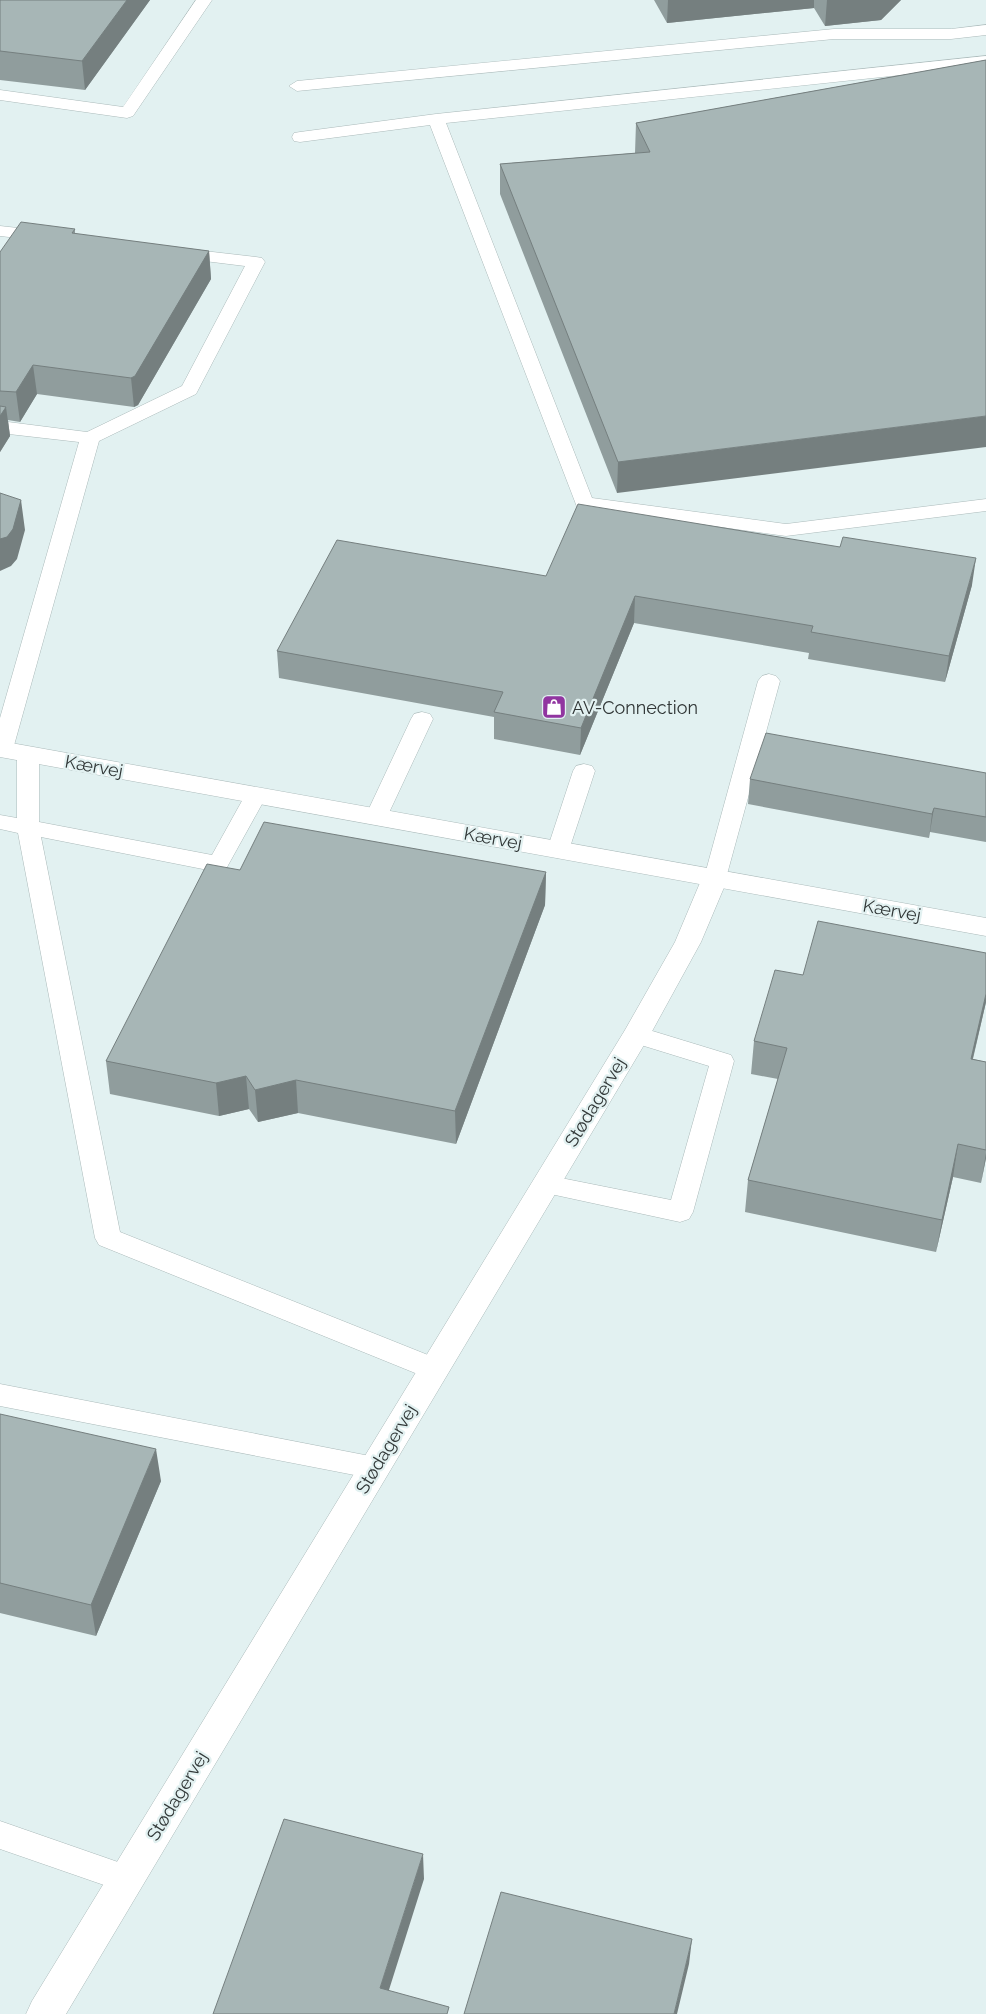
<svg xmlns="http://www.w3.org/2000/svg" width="986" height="2014" font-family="Raleway,sans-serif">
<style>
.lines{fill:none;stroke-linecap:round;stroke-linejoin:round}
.service-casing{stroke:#abbaba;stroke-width:1}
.minor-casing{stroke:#abbaba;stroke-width:1}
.tertiary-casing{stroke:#abbaba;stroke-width:1}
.service{fill:#fff;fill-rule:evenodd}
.minor{fill:#fff;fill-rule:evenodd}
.tertiary{fill:#fff;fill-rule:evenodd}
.wall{fill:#909d9d}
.shaded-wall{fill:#757f7f}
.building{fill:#a7b6b6;stroke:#757f7f}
.labels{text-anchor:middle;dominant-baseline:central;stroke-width:4.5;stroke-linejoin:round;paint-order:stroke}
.poi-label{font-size:18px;fill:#313737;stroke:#e2f1f1;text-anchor:start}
.street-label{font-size:18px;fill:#313737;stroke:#e2f1f1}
</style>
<rect width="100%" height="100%" fill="#e2f1f1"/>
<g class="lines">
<defs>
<path id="service" d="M196 0H212L133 116 127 118 0 100V90L123 107Z
M986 25V35L951 39H834L297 91 289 86 297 81 834 29H951Z
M986 56V66L446 123 592 498 786 524 986 499V511L786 536 577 507 430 125 300 142 294 141 292 137 294 133 300 132 436 114Z
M0 226 45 231 51 232 54 236 51 240 45 241 0 236Z
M178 248 256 257 262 258 265 262 196 394 99 441 13 749 10 754 0 755V718L79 442 0 433V421L87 432 182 386 245 266 172 257 169 253 172 249Z
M769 674 776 676 780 681 726 878 723 883 715 886 707 883 704 878 758 681 762 676Z
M422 712 430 714 433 719 387 817 384 822 376 824 368 822 365 817 411 719 414 714Z
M28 747 36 749 39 754V822L212 855 248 790 256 788 264 790 267 795 226 869 218 872 41 837 120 1232 443 1361 447 1369 443 1377 434 1380 425 1377 99 1245 95 1238 18 833 0 829V815L17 818V754L20 749Z
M584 764 592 766 595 771 569 850 566 855 558 858 550 855 547 850 573 771 576 766Z
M636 1026 731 1055 734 1061 693 1212 689 1219 680 1222 546 1193 537 1191 533 1184 537 1177 546 1175 671 1200 709 1066 628 1041 624 1035 628 1029Z
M0 1384 375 1457 385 1460 389 1468 385 1476 375 1479 0 1406Z
M0 1821 138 1869 142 1879 138 1889 127 1893 0 1849Z"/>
<path id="minor" d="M715 869 724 872 728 878 701 942 650 1035 66 2014H26L32 2001 625 1030 675 942 702 878 706 872Z"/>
<path id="tertiary" d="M0 741 986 918V936L0 757Z"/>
</defs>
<use href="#service" class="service-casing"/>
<use href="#minor" class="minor-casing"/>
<use href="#tertiary" class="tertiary-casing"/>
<use href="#service" class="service"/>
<use href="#minor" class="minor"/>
<use href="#tertiary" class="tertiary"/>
</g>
<path class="wall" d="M0 0H150L85 90 0 80Z
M654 0H901L881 20 825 26 814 8 667 23Z
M986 60 617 493 500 194V164L635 153 636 123Z
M75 229V234L209 251 211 279 138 405 134 407 37 394 20 422 8 420 10 436 0 452V252Z
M546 576 972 585 945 682 808 659 809 653 634 623 580 755 494 739V717L279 678 277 651Z
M986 773V842L930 832 929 838 748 804 750 779Z
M240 870 546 872 545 905 456 1144 298 1113 258 1122 249 1109 219 1116 110 1094 106 1061Z
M986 953V1002L973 1059 986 1062V1158L981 1183 953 1177 936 1252 745 1212 748 1180 778 1079 751 1074 754 1041 803 975Z
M0 1414 161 1481 96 1636 0 1613Z"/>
<path class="shaded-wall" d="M127 0H150L85 90 82 61Z
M668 0H814V8L667 23Z
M827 0H901L881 20 825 26Z
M209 251 211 279 138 405 134 407 131 378Z
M33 365 37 394 20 422 16 392Z
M6 407 10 436 0 452V416Z
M986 416V447L617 493 618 462Z
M21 500 25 530 17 559 11 566 0 571V539Z
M976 558 972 585 945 682 949 656Z
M635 596 634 623 580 755 581 728Z
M934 808 929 838 932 814Z
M546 872 545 905 456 1144 455 1111Z
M986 994V1002L965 1091 971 1059Z
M246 1076 249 1109 219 1116 216 1083Z
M296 1080 298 1113 258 1122 255 1090Z
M958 1144 953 1177 936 1252 942 1220Z
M986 1153V1158L981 1183Z
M156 1449 161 1481 96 1636 91 1605Z
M423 1854 424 1879 382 2012 380 1988Z
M692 1939 689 1964 677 2014H674Z"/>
<path class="building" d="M0 0H127L82 61 0 51Z
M986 60V416L618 462 500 164 650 152 636 123Z
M21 222 75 229 72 233 209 251 135 376 131 378 33 365 16 392 0 391V252Z
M0 406 6 407 0 416Z
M0 493 21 500 13 529 7 537 0 539Z
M578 504 840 547 843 537 976 558 949 656 811 632 813 626 635 596 581 728 494 712 503 692 277 651 337 540 546 576Z
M766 733 986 773V817L934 808 932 814 750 779Z
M264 822 546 872 455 1111 296 1080 255 1090 246 1076 216 1083 106 1061 207 864 240 870Z
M818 921 986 953V994L971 1059 986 1062V1150L958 1144 942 1220 748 1180 787 1048 754 1041 775 970 803 975Z
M0 1414 156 1449 91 1605 0 1583Z
M284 1819 423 1854 380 1988 449 2007 447 2014H213Z
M501 1892 692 1939 674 2014H464Z"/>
<defs>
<symbol id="shop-square" viewBox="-11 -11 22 22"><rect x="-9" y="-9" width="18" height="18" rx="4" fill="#9135a0" stroke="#e2f1f1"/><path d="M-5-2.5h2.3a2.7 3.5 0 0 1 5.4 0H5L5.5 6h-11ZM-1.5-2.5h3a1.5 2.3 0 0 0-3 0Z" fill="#fff"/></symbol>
</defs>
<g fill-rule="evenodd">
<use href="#shop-square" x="540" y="693" width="28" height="28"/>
</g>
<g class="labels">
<g class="poi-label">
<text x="572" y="707">AV-Connection</text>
</g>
<g class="street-label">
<text transform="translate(94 766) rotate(10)">Kærvej</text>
<text transform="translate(493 838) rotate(10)">Kærvej</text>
<text transform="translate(892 910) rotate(10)">Kærvej</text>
<text transform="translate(595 1102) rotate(-59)">Stødagervej</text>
<text transform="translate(386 1449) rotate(-59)">Stødagervej</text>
<text transform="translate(177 1796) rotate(-59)">Stødagervej</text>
</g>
</g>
</svg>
